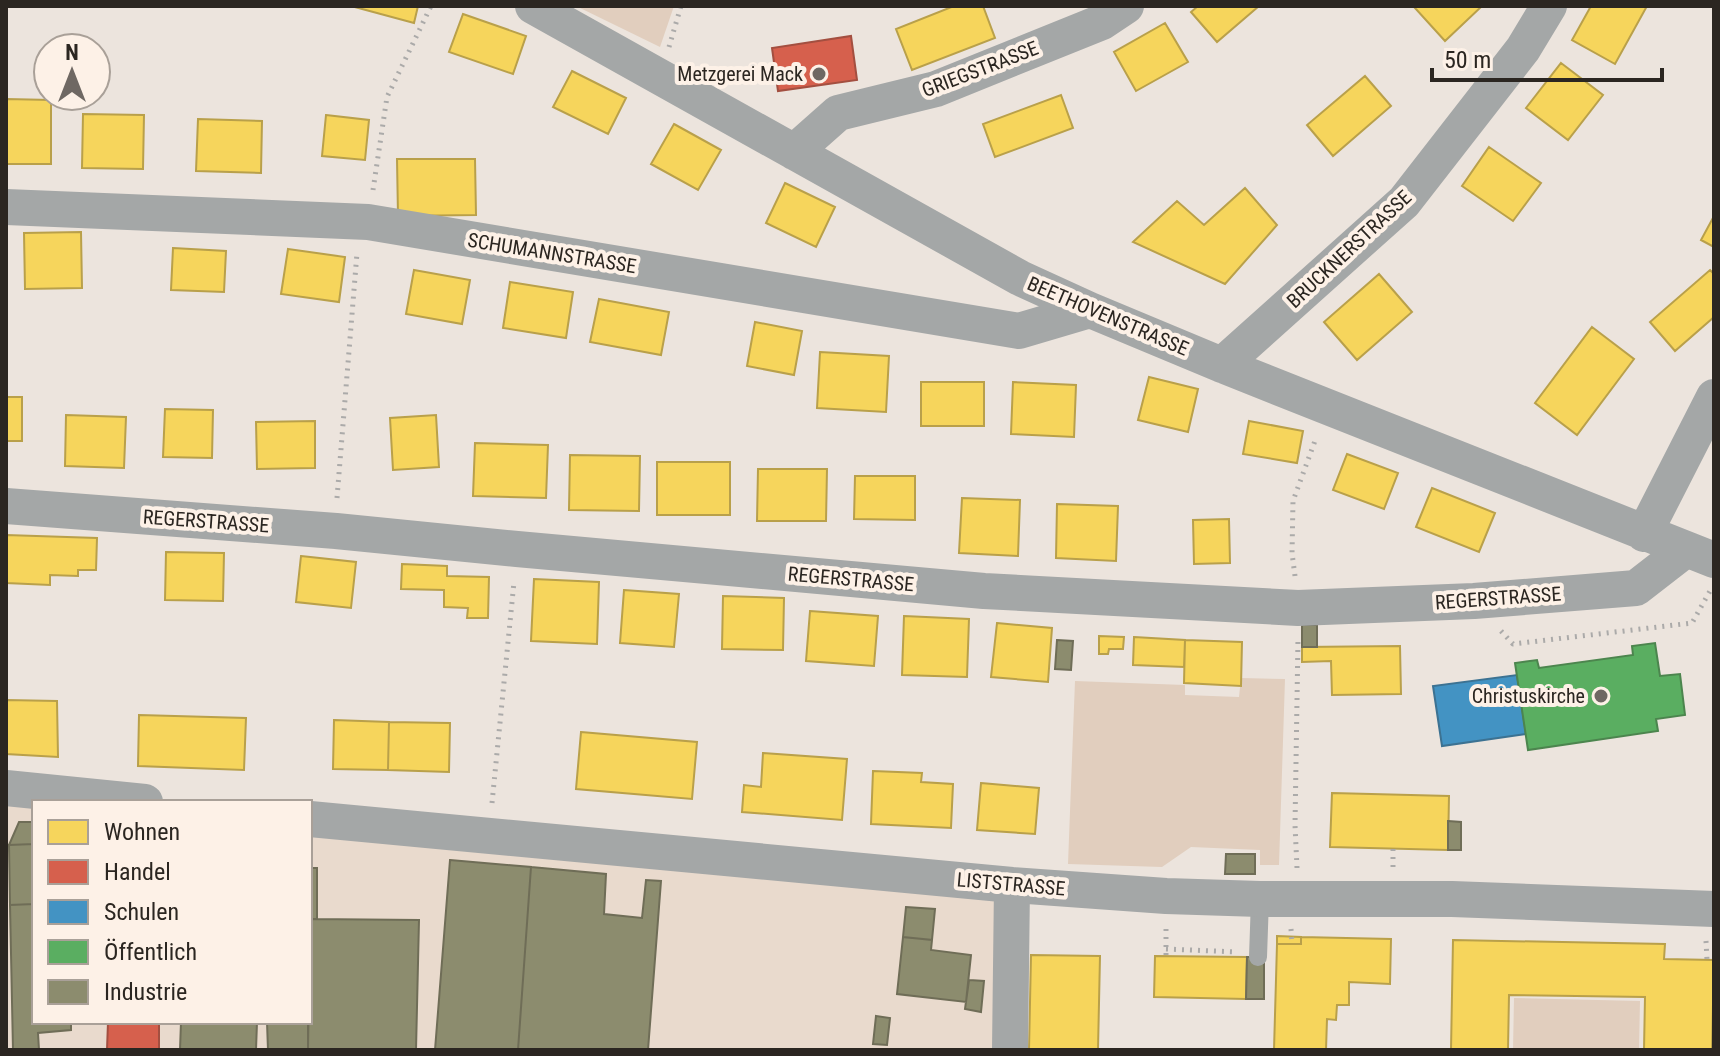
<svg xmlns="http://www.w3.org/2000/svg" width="1720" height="1056" font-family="'Roboto Condensed',sans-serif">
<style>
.built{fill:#e9dacd}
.green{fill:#e1cebe}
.homes{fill:#f6d55c;stroke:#b9a04a;stroke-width:2}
.shops{fill:#d6604d;stroke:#a34f40;stroke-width:2}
.schools{fill:#4393c3;stroke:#3c7292;stroke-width:2}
.public{fill:#5aae61;stroke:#4c854e;stroke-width:2}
.industry{fill:#8c8c6e;stroke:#6f6d57;stroke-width:2}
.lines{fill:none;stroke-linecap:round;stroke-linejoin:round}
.path{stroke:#abaaa9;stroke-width:5;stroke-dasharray:2 6;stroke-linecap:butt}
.service{stroke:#a4a7a7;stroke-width:18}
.minor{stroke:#a4a7a7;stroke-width:36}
.poi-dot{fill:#6f6863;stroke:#fdf1e7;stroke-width:3}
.labels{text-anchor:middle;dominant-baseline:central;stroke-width:8;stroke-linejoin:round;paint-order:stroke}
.street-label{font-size:20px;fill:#2b2621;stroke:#fdf1e7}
.poi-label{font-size:20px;fill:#2b2621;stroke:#fdf1e7;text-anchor:end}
</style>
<rect width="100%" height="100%" fill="#ece4dd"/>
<path class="built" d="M6 784 189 802H34V1022H310V814L1003 871 1018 1050H6Z"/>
<path class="green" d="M576 6H674L660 47Z
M1241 678 1285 679 1279 865H1260V850L1191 847 1162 867 1068 864 1075 681 1185 685V695L1239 697Z
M1514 998 1640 1001 1639 1050H1513Z"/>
<path class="homes" d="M351 6H418L414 23Z
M954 6H983L995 38 912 70 896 29Z
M1198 6H1259L1217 42 1191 12Z
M1417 6H1482L1445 41 1415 8Z
M1591 6H1647L1615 64 1572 40Z
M463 14 526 36 513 74 449 52Z
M1165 23 1188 62 1136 91 1114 52Z
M1561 63 1603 95 1568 140 1526 108Z
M572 71 626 98 608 134 553 107Z
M1365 76 1391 106 1333 156 1307 125Z
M1061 95 1073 128 995 157 983 124Z
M6 99 51 100V164H6Z
M83 114 144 115 143 169 82 168Z
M326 115 369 120 365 160 322 156Z
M198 119 262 121 261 173 196 171Z
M674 124 721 150 698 190 651 164Z
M1489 147 1541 183 1513 221 1462 186Z
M397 159H475L476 215 398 216Z
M785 183 835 207 816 247 766 223Z
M1245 188 1277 225 1225 284 1133 242 1177 201 1204 225Z
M1714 216V247L1701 240Z
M81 232 82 288 25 289 24 233Z
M173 248 226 251 224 292 171 290Z
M288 249 345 257 339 302 281 294Z
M414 270 470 280 462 324 406 314Z
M1710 270 1714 274V317L1675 351 1650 322Z
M1379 274 1412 312 1357 360 1324 322Z
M510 282 573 292 566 338 503 328Z
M599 299 669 312 661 355 590 342Z
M755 322 802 331 794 375 747 366Z
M1592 327 1634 359 1577 435 1535 403Z
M820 352 889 356 886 412 817 408Z
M1149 377 1198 389 1188 432 1138 420Z
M921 382H984V426H921Z
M1013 382 1076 385 1074 437 1011 434Z
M6 397H22V441H6Z
M165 409 213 410 212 458 163 457Z
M66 415 126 417 124 468 65 466Z
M436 415 439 467 393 470 390 418Z
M315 421V468L257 469 256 422Z
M1249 421 1303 431 1297 463 1243 454Z
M475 443 548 445 546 498 473 496Z
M1347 454 1398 473 1384 509 1333 490Z
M570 455 640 456 639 511 569 510Z
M657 462H730V515H657Z
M758 469H827L826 521H757Z
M855 476H915V520L854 519Z
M1432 488 1495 513 1479 552 1416 527Z
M962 498 1020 500 1018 556 959 553Z
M1057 504 1118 506 1116 561 1056 558Z
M1229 519 1230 563 1194 564 1193 520Z
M6 535 97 538 96 570H78V576L50 575V585L6 583Z
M166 552 224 553 223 601 165 600Z
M301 556 356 562 351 608 296 602Z
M402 564 447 566V576L489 577 488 618H467L468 608 444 607V590L401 589Z
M534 579 599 582 597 644 531 641Z
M624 590 679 594 674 647 620 643Z
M723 596 784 598 783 650 722 649Z
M810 611 878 616 874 666 806 661Z
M904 616 969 619 967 677 902 675Z
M997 623 1052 628 1048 682 991 677Z
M1099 636 1124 637 1123 649H1109L1108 654H1099Z
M1134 637 1185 640 1184 667 1133 665Z
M1185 640 1242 642 1241 686 1184 683Z
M1400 646 1401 694 1332 695 1331 661 1302 662V647Z
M6 700 57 701 58 757 6 754Z
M139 715 246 718 244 770 138 766Z
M334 720 389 722 388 770 333 769Z
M389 722 450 723 449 772 388 770Z
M581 732 697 742 692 799 576 789Z
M763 753 847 759 842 820 742 812 744 785 761 787Z
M873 771 922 773 921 782 953 784 951 828 871 824Z
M981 783 1039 788 1035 834 977 830Z
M1332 793 1449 796 1448 850 1330 847Z
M1277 936 1301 937V944H1277Z
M1301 937 1391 939 1390 984 1349 982V1005H1337L1336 1020 1327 1019 1326 1050H1274L1277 944H1301Z
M1453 940 1665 944 1664 959 1714 960 1712 1050H1644L1645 997 1509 995 1508 1050H1451Z
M1031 955 1100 956 1098 1050H1029Z
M1155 956 1247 957 1246 999 1154 997Z"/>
<path class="shops" d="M851 36 857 80 778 91 772 48Z
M108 1022H159V1050H107Z"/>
<path class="schools" d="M1517 675 1526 734 1442 746 1433 686Z"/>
<path class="public" d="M1655 643 1660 676 1680 674 1685 715 1656 719 1658 731 1528 750 1515 663 1537 660 1539 668 1633 655 1632 646Z"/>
<path class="industry" d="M1302 625H1317V647H1302Z
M1057 640 1073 641 1071 670 1055 669Z
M1448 821 1461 822V850H1448Z
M19 822H34V844L9 845Z
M34 844V904L10 905 9 845Z
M1226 854H1255V874H1225Z
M450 860 531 867 518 1050H435Z
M531 867 606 874 604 914 642 918 646 880 661 881 648 1050H518Z
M310 868H317V919H310Z
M34 904V1022H71V1030L38 1033 39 1050H13L10 905Z
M906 907 935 909 932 940 903 937Z
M310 919 419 920 416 1050H308Z
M903 937 932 940 931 950 971 955 966 1002 897 994Z
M1247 957H1264V999H1246Z
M969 980 984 981 981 1012 965 1009Z
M876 1016 890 1018 887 1045 873 1044Z
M181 1022H257L256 1050H180Z
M267 1022H308V1050H268Z"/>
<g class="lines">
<path class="path" d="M669 47 681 6
M373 190 387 97 431 6
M337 498 357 253
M1295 576 1292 553 1293 501 1316 438
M1501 631 1513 644 1692 623 1710 591
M492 803 514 582
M1393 849V868
M1297 868 1295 825 1298 638
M1166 929V956
M1291 929 1292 944
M1706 941 1707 960
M1166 949 1237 952"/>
<path class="service" d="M1258 957 1260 899"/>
<path class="minor" d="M533 6 1020 278 1090 310 1222 365 1714 560
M794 152 838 113 936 89 1102 22 1126 6
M6 207 368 222 1019 331 1090 310
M1222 365 1404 202 1523 49 1549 6
M6 506 336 531 517 549 984 591 1298 608 1474 601 1636 588 1685 550
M1644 534 1714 397
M6 788 145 802
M310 819 1012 885 1166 896 1260 899H1452L1714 909
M1010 1050 1012 885"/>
</g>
<g class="poi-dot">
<circle cx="819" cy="74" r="8"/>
<circle cx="1601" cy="696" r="8"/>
</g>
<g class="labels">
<g class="street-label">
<text transform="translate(980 69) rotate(-21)">GRIEGSTRASSE</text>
<text transform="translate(1349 249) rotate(-43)">BRUCKNERSTRASSE</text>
<text transform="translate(552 253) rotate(9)">SCHUMANNSTRASSE</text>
<text transform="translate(1108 316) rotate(23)">BEETHOVENSTRASSE</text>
<text transform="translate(206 521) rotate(4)">REGERSTRASSE</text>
<text transform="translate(851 579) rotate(5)">REGERSTRASSE</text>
<text transform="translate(1498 598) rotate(-4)">REGERSTRASSE</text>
<text transform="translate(1011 884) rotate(5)">LISTSTRASSE</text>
</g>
<g class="poi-label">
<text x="803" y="74">Metzgerei Mack</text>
<text x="1585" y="696">Christuskirche</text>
</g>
</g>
<rect width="1720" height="1056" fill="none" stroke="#2b2621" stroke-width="16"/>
<rect x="32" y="800" width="280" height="224" fill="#fdf1e7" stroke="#a9a098" stroke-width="2"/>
<rect x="48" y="820" width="40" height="24" fill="#f6d55c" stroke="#a9a098" stroke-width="2"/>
<text x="104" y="840" font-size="24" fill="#2b2621">Wohnen</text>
<rect x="48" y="860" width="40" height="24" fill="#d6604d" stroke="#a9a098" stroke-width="2"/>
<text x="104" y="880" font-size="24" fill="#2b2621">Handel</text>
<rect x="48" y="900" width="40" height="24" fill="#4393c3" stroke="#a9a098" stroke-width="2"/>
<text x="104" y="920" font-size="24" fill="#2b2621">Schulen</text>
<rect x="48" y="940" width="40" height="24" fill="#5aae61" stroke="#a9a098" stroke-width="2"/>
<text x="104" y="960" font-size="24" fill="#2b2621">Öffentlich</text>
<rect x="48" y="980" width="40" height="24" fill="#8c8c6e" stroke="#a9a098" stroke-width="2"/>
<text x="104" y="1000" font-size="24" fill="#2b2621">Industrie</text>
<g transform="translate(72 72)"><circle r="38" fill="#fdf1e7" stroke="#a9a098" stroke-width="2"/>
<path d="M0-6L14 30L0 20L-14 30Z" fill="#6f6863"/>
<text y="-12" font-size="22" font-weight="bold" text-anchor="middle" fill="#2b2621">N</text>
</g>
<path d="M1432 68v12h230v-12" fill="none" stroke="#2b2621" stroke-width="4"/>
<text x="1444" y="68" font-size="24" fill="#2b2621" stroke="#fdf1e7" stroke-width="6" paint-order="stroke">50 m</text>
</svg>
